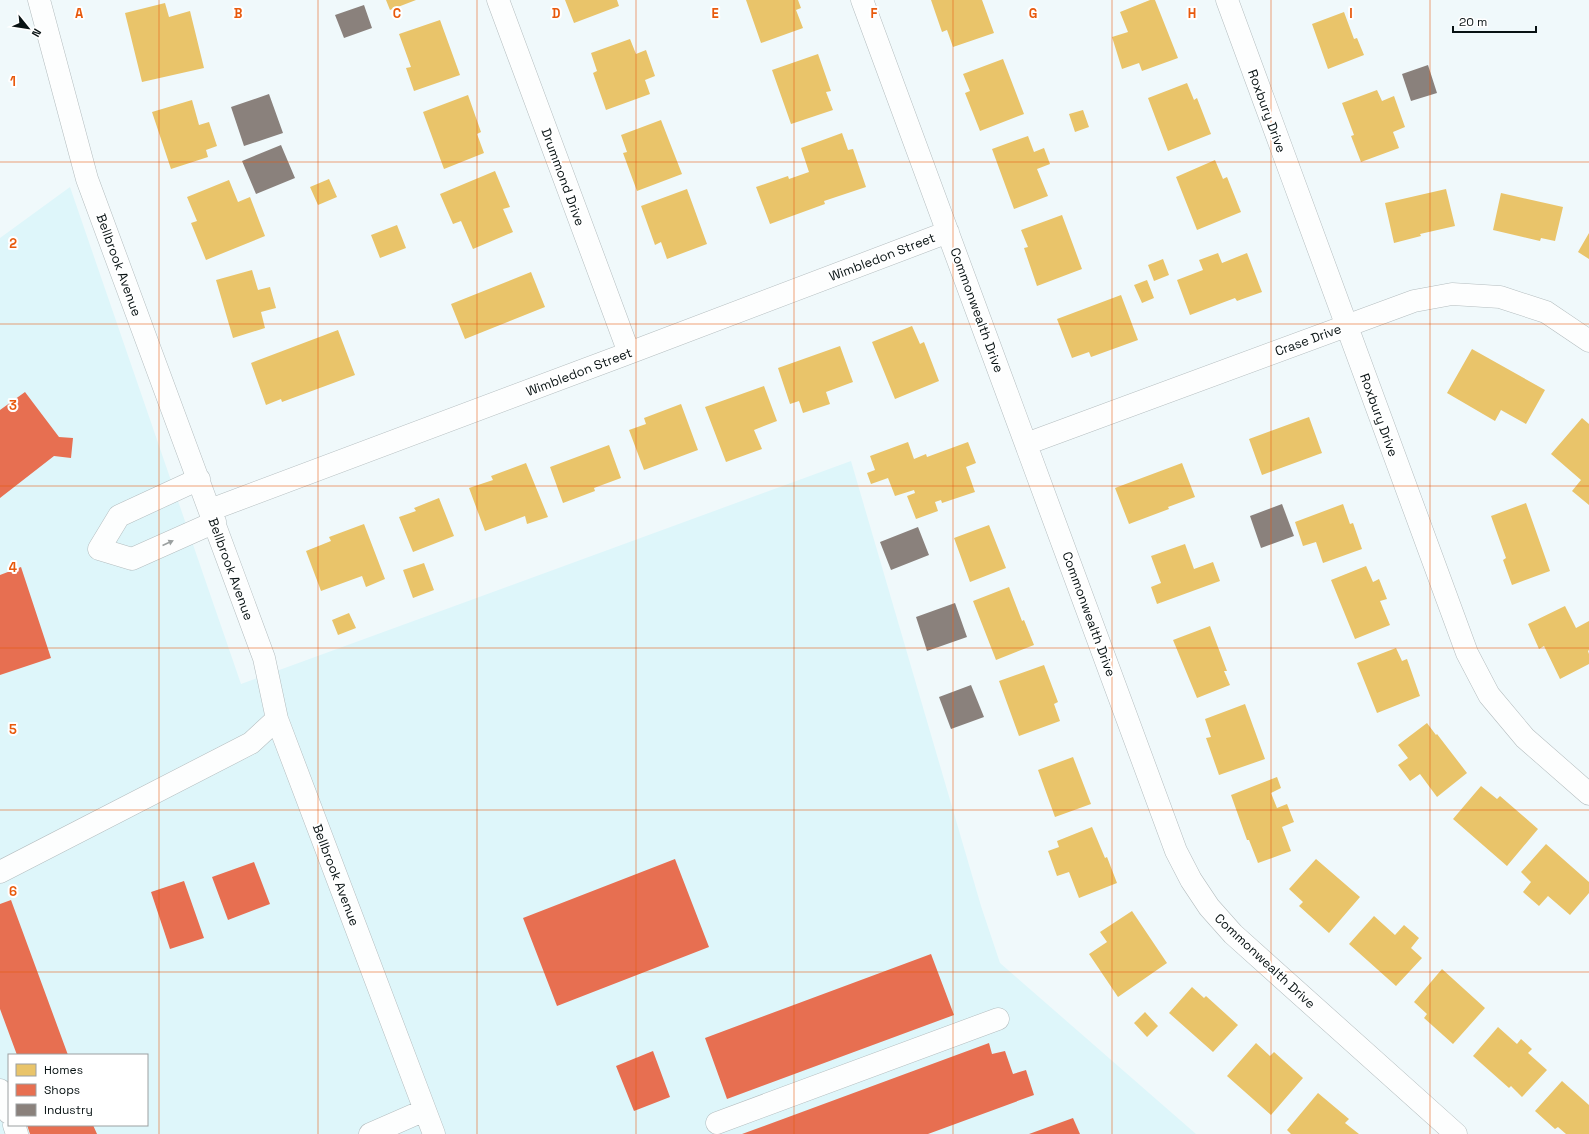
<svg xmlns="http://www.w3.org/2000/svg" width="1589" height="1134" font-family="'Space Grotesk',sans-serif">
<style>
.built{fill:#def6fa;fill-rule:evenodd}
.homes{fill:#e9c46a}
.shops{fill:#e76f51}
.industry{fill:#8a817c}
.lines{fill:none;stroke-linecap:round;stroke-linejoin:round}
.minor-casing{stroke:#b4bdbf;stroke-width:23}
.minor{stroke:#fdfefe;stroke-width:22}
.oneway{fill:#9ba0a0}
.grid{fill:none;stroke:#e8590c;stroke-width:1;stroke-opacity:0.55}
.labels{text-anchor:middle;dominant-baseline:central;stroke-width:4;stroke-linejoin:round;paint-order:stroke}
.street-label{font-size:13px;fill:#081213;stroke:#fff}
.grid-label{font-size:13px;text-anchor:middle;font-weight:bold;fill:#e8590c;stroke:#fff;stroke-width:4;stroke-linejoin:round;paint-order:stroke}
</style>
<rect width="100%" height="100%" fill="#f0f9fb"/>
<path class="built" d="M70 187 241 684 851 461 981 906 1000 963 1196 1134H0V238ZM9 1055H147V1125H9Z"/>
<path class="homes" d="M386 0H416L390 10Z
M565 0H617L619 6 574 23Z
M746 0H798L801 8 796 10 803 28 761 43Z
M931 0H982L994 33 953 47 947 30 942 32Z
M1150 0H1155L1178 58 1142 71 1139 63 1122 69 1112 37 1128 32 1120 12Z
M165 3 169 17 190 11 204 68 142 82 125 13Z
M1344 12 1354 39 1357 38 1364 55 1328 69 1312 24Z
M440 20 460 75 414 91 406 68 411 67 399 34Z
M630 39 636 54 646 50 655 76 645 80 650 94 606 110 593 73 597 71 591 53Z
M818 54 831 91 826 92 833 110 791 124 772 70Z
M1003 59 1024 114 980 131 965 93 970 91 963 74Z
M1187 83 1194 100 1197 98 1211 134 1168 151 1148 98Z
M1377 90 1382 101 1394 96 1405 127 1393 132 1399 148 1361 162 1351 136 1354 135 1342 103Z
M468 95 481 132 477 134 484 153 444 169 423 112Z
M192 100 199 125 209 122 217 146 206 150 208 157 171 169 152 112Z
M1083 110 1089 127 1075 132 1069 114Z
M661 120 682 174 637 191 623 153 627 152 621 135Z
M842 133 848 150 853 149 866 187 824 201 825 204 770 224 756 187 788 176 789 179 809 172 801 148Z
M1028 136 1034 152 1044 148 1050 164 1037 169 1048 196 1014 209 992 149Z
M1215 160 1223 179 1227 177 1241 212 1197 230 1176 177Z
M495 171 510 207 503 209 513 232 473 249 461 221 453 224 440 194Z
M329 179 337 197 318 205 310 187Z
M229 180 238 202 250 197 265 236 206 260 191 223 197 221 187 197Z
M687 189 707 244 667 259 661 242 655 245 641 206Z
M1446 189 1455 226 1420 234 1421 236 1394 243 1385 203Z
M1501 193 1563 207 1555 241 1541 238 1540 241 1493 230Z
M1062 215 1082 269 1037 286 1024 248 1028 247 1021 230Z
M397 225 406 248 380 258 371 235Z
M1589 233V259L1578 252Z
M1218 253 1222 263 1247 253 1262 292 1237 301 1235 298 1190 315 1177 280 1203 270 1199 260Z
M1163 259 1169 275 1154 281 1148 265Z
M252 270 258 290 270 287 276 308 261 312 265 328 233 338 216 280Z
M531 272 545 307 465 339 451 304Z
M1147 280 1154 298 1142 303 1134 285Z
M1121 295 1138 340 1091 357 1089 352 1072 358 1057 319Z
M912 326 920 344 924 342 939 381 895 399 872 342Z
M338 330 355 375 282 402 281 399 266 405 251 363Z
M840 346 853 382 826 392 830 404 803 413 799 401 790 404 778 368Z
M1472 349 1545 390 1526 424 1501 410 1495 421 1447 393Z
M764 386 777 421 754 430 762 449 726 462 705 407Z
M681 404 698 450 644 470 629 430 646 424 644 418Z
M1309 417 1322 453 1262 475 1249 439Z
M1582 418 1589 424V505L1572 491 1581 480 1551 454Z
M908 442 914 459 926 454 927 457 968 442 976 463 966 467 975 492 942 503 941 500 935 502 938 511 916 519 907 496 915 493 914 490 895 496 888 478 871 484 867 473 875 470 870 456Z
M609 445 621 478 594 488 595 491 563 503 550 467Z
M526 463 548 517 527 524 525 516 485 531 469 488 493 480 491 476Z
M1182 463 1195 497 1168 507 1169 509 1129 524 1115 488Z
M439 498 454 536 413 552 399 517 416 511 414 508Z
M1526 503 1550 571 1512 585 1503 560 1506 558 1491 516Z
M1343 504 1350 524 1353 523 1362 549 1323 563 1316 542 1303 546 1295 522Z
M364 524 385 579 366 587 362 576 321 591 306 551 331 541 329 537Z
M989 525 1006 568 970 582 954 538Z
M1185 544 1194 569 1213 562 1220 581 1157 604 1151 587 1161 583 1151 556Z
M424 563 434 590 413 598 403 570Z
M1366 566 1373 582 1379 579 1387 599 1380 601 1390 625 1355 639 1331 580Z
M1009 587 1022 621 1024 620 1034 645 996 660 973 601Z
M1565 606 1576 628 1589 621V650L1588 651 1589 654V664L1560 679 1544 646 1539 649 1528 624Z
M349 613 356 628 338 635 332 620Z
M1210 626 1227 671H1224L1230 685 1197 698 1173 640Z
M1396 648 1402 661 1407 659 1420 696 1377 713 1357 663Z
M1044 665 1058 702 1054 704 1060 721 1019 736 999 681Z
M1245 704 1265 759 1219 775 1206 738 1211 737 1205 719Z
M1427 723 1436 735 1437 734 1467 773 1437 797 1420 774 1410 781 1398 765 1408 758 1398 745Z
M1073 757 1091 804 1055 817 1038 770Z
M1277 777 1281 788 1271 793 1277 808 1287 804 1294 822 1282 827 1291 851 1258 863 1249 840H1247L1231 795Z
M1481 786 1497 799 1500 796 1538 829 1507 866 1453 819Z
M1092 827 1105 858 1107 857 1117 883 1079 898 1069 872 1057 876 1048 851 1059 847 1057 841Z
M1546 844 1589 882V893L1570 915 1548 896 1539 906 1523 892 1531 882 1521 872Z
M1316 859 1360 897 1329 933 1299 906 1303 902 1289 889Z
M1132 911 1167 963 1118 997 1089 954 1107 942 1100 932Z
M1374 916 1395 935 1404 925 1419 938 1411 948 1422 958 1396 986 1349 944Z
M1442 969 1485 1008 1453 1044 1424 1018 1427 1014 1414 1002Z
M1192 987 1204 998 1206 996 1238 1025 1213 1052 1169 1013Z
M1145 1012 1158 1026 1147 1037 1134 1023Z
M1498 1027 1517 1044 1521 1039 1532 1049 1528 1053 1547 1070 1522 1097 1511 1086 1509 1088 1473 1056Z
M1256 1043 1270 1056 1274 1052 1303 1078 1271 1115 1227 1076Z
M1562 1081 1589 1105V1134H1566L1558 1127 1555 1129 1535 1111Z
M1318 1093 1349 1119 1345 1123 1359 1134H1291L1287 1130Z"/>
<path class="shops" d="M25 392 59 437 73 438 71 458 54 456 0 498V410Z
M21 567 51 658 0 675V575Z
M675 859 709 947 557 1006 523 918Z
M254 862 270 904 228 920 212 877Z
M184 881 204 938 170 949 151 892Z
M11 900 68 1055H17L0 1009V904Z
M931 954 954 1015 727 1099 705 1038Z
M989 1043 992 1054 1005 1051 1013 1074 1026 1070 1034 1095 928 1134H742Z
M653 1051 670 1097 634 1111 616 1066Z
M1073 1118 1080 1134H1029Z
M27 1125H93L97 1134H30Z"/>
<path class="industry" d="M364 5 372 28 344 38 335 15Z
M1428 65 1437 93 1411 101 1402 74Z
M269 94 283 133 244 146 231 107Z
M281 145 295 178 256 194 242 161Z
M1282 504 1294 536 1261 548 1250 516Z
M918 527 929 555 891 570 880 542Z
M955 603 967 637 927 651 916 617Z
M971 685 984 717 951 729 939 697Z"/>
<g class="lines">
<defs>
<path id="minor" d="M39 0 87 179 264 658 277 719 434 1134
M498 0 629 353
M862 0 1176 851 1191 880 1209 907 1233 934 1456 1134
M1227 0 1467 653 1489 695 1525 738 1589 794
M1026 444 1414 301 1452 294 1500 297 1546 312 1589 341
M199 479 119 516 99 549 132 559 215 522
M210 510 629 353 948 232
M0 872 251 743 277 719
M0 1090 9 1113
M717 1123 998 1019
M14 1125 17 1134
M370 1134 425 1110"/>
</defs>
<use href="#minor" class="minor-casing"/>
<use href="#minor" class="minor"/>
</g>
<defs><path id="oneway-solid" d="M-6-.8H1V-3.2L6.5 0L1 3.2V.8H-6Z"/></defs>
<use class="oneway" href="#oneway-solid" transform="translate(168 543) rotate(-24)"/>
<path class="grid" d="M159 0V1134M318 0V1134M477 0V1134M636 0V1134M794 0V1134M953 0V1134M1112 0V1134M1271 0V1134M1430 0V1134M0 162H1589M0 324H1589M0 486H1589M0 648H1589M0 810H1589M0 972H1589"/>
<g class="labels">
<g class="street-label">
<text transform="translate(1267 111) rotate(70)">Roxbury Drive</text>
<text transform="translate(563 177) rotate(70)">Drummond Drive</text>
<text transform="translate(882 257) rotate(-21)">Wimbledon Street</text>
<text transform="translate(119 265) rotate(70)">Bellbrook Avenue</text>
<text transform="translate(977 310) rotate(70)">Commonwealth Drive</text>
<text transform="translate(1308 340) rotate(-20)">Crase Drive</text>
<text transform="translate(579 372) rotate(-21)">Wimbledon Street</text>
<text transform="translate(1379 415) rotate(70)">Roxbury Drive</text>
<text transform="translate(231 569) rotate(70)">Bellbrook Avenue</text>
<text transform="translate(1089 614) rotate(70)">Commonwealth Drive</text>
<text transform="translate(336 875) rotate(69)">Bellbrook Avenue</text>
<text transform="translate(1265 961) rotate(43)">Commonwealth Drive</text>
</g>
</g>
<g class="grid-label">
<text x="79" y="18">A</text>
<text x="238" y="18">B</text>
<text x="397" y="18">C</text>
<text x="556" y="18">D</text>
<text x="715" y="18">E</text>
<text x="874" y="18">F</text>
<text x="1033" y="18">G</text>
<text x="1192" y="18">H</text>
<text x="1351" y="18">I</text>
<text x="13" y="86">1</text>
<text x="13" y="248">2</text>
<text x="13" y="410">3</text>
<text x="13" y="572">4</text>
<text x="13" y="734">5</text>
<text x="13" y="896">6</text>
</g>
<rect x="8" y="1054" width="140" height="72" fill="#ffffff" stroke="#9ca0a1"/>
<rect x="16" y="1064" width="20" height="12" fill="#e9c46a" stroke="#9ca0a1"/>
<text x="44" y="1074" font-size="12" fill="#081213">Homes</text>
<rect x="16" y="1084" width="20" height="12" fill="#e76f51" stroke="#9ca0a1"/>
<text x="44" y="1094" font-size="12" fill="#081213">Shops</text>
<rect x="16" y="1104" width="20" height="12" fill="#8a817c" stroke="#9ca0a1"/>
<text x="44" y="1114" font-size="12" fill="#081213">Industry</text>
<g transform="translate(28 28) rotate(120)" stroke="#ffffff" stroke-width="3" paint-order="stroke">
<path d="M0-3L7 15L0 10L-7 15Z" fill="#081213"/>
<text y="-6" font-size="11" font-weight="bold" text-anchor="middle" fill="#081213">N</text>
</g>
<path d="M1453 26v6h83v-6" fill="none" stroke="#081213" stroke-width="2"/>
<text x="1459" y="26" font-size="12" fill="#081213" stroke="#ffffff" stroke-width="3" paint-order="stroke">20 m</text>
</svg>
